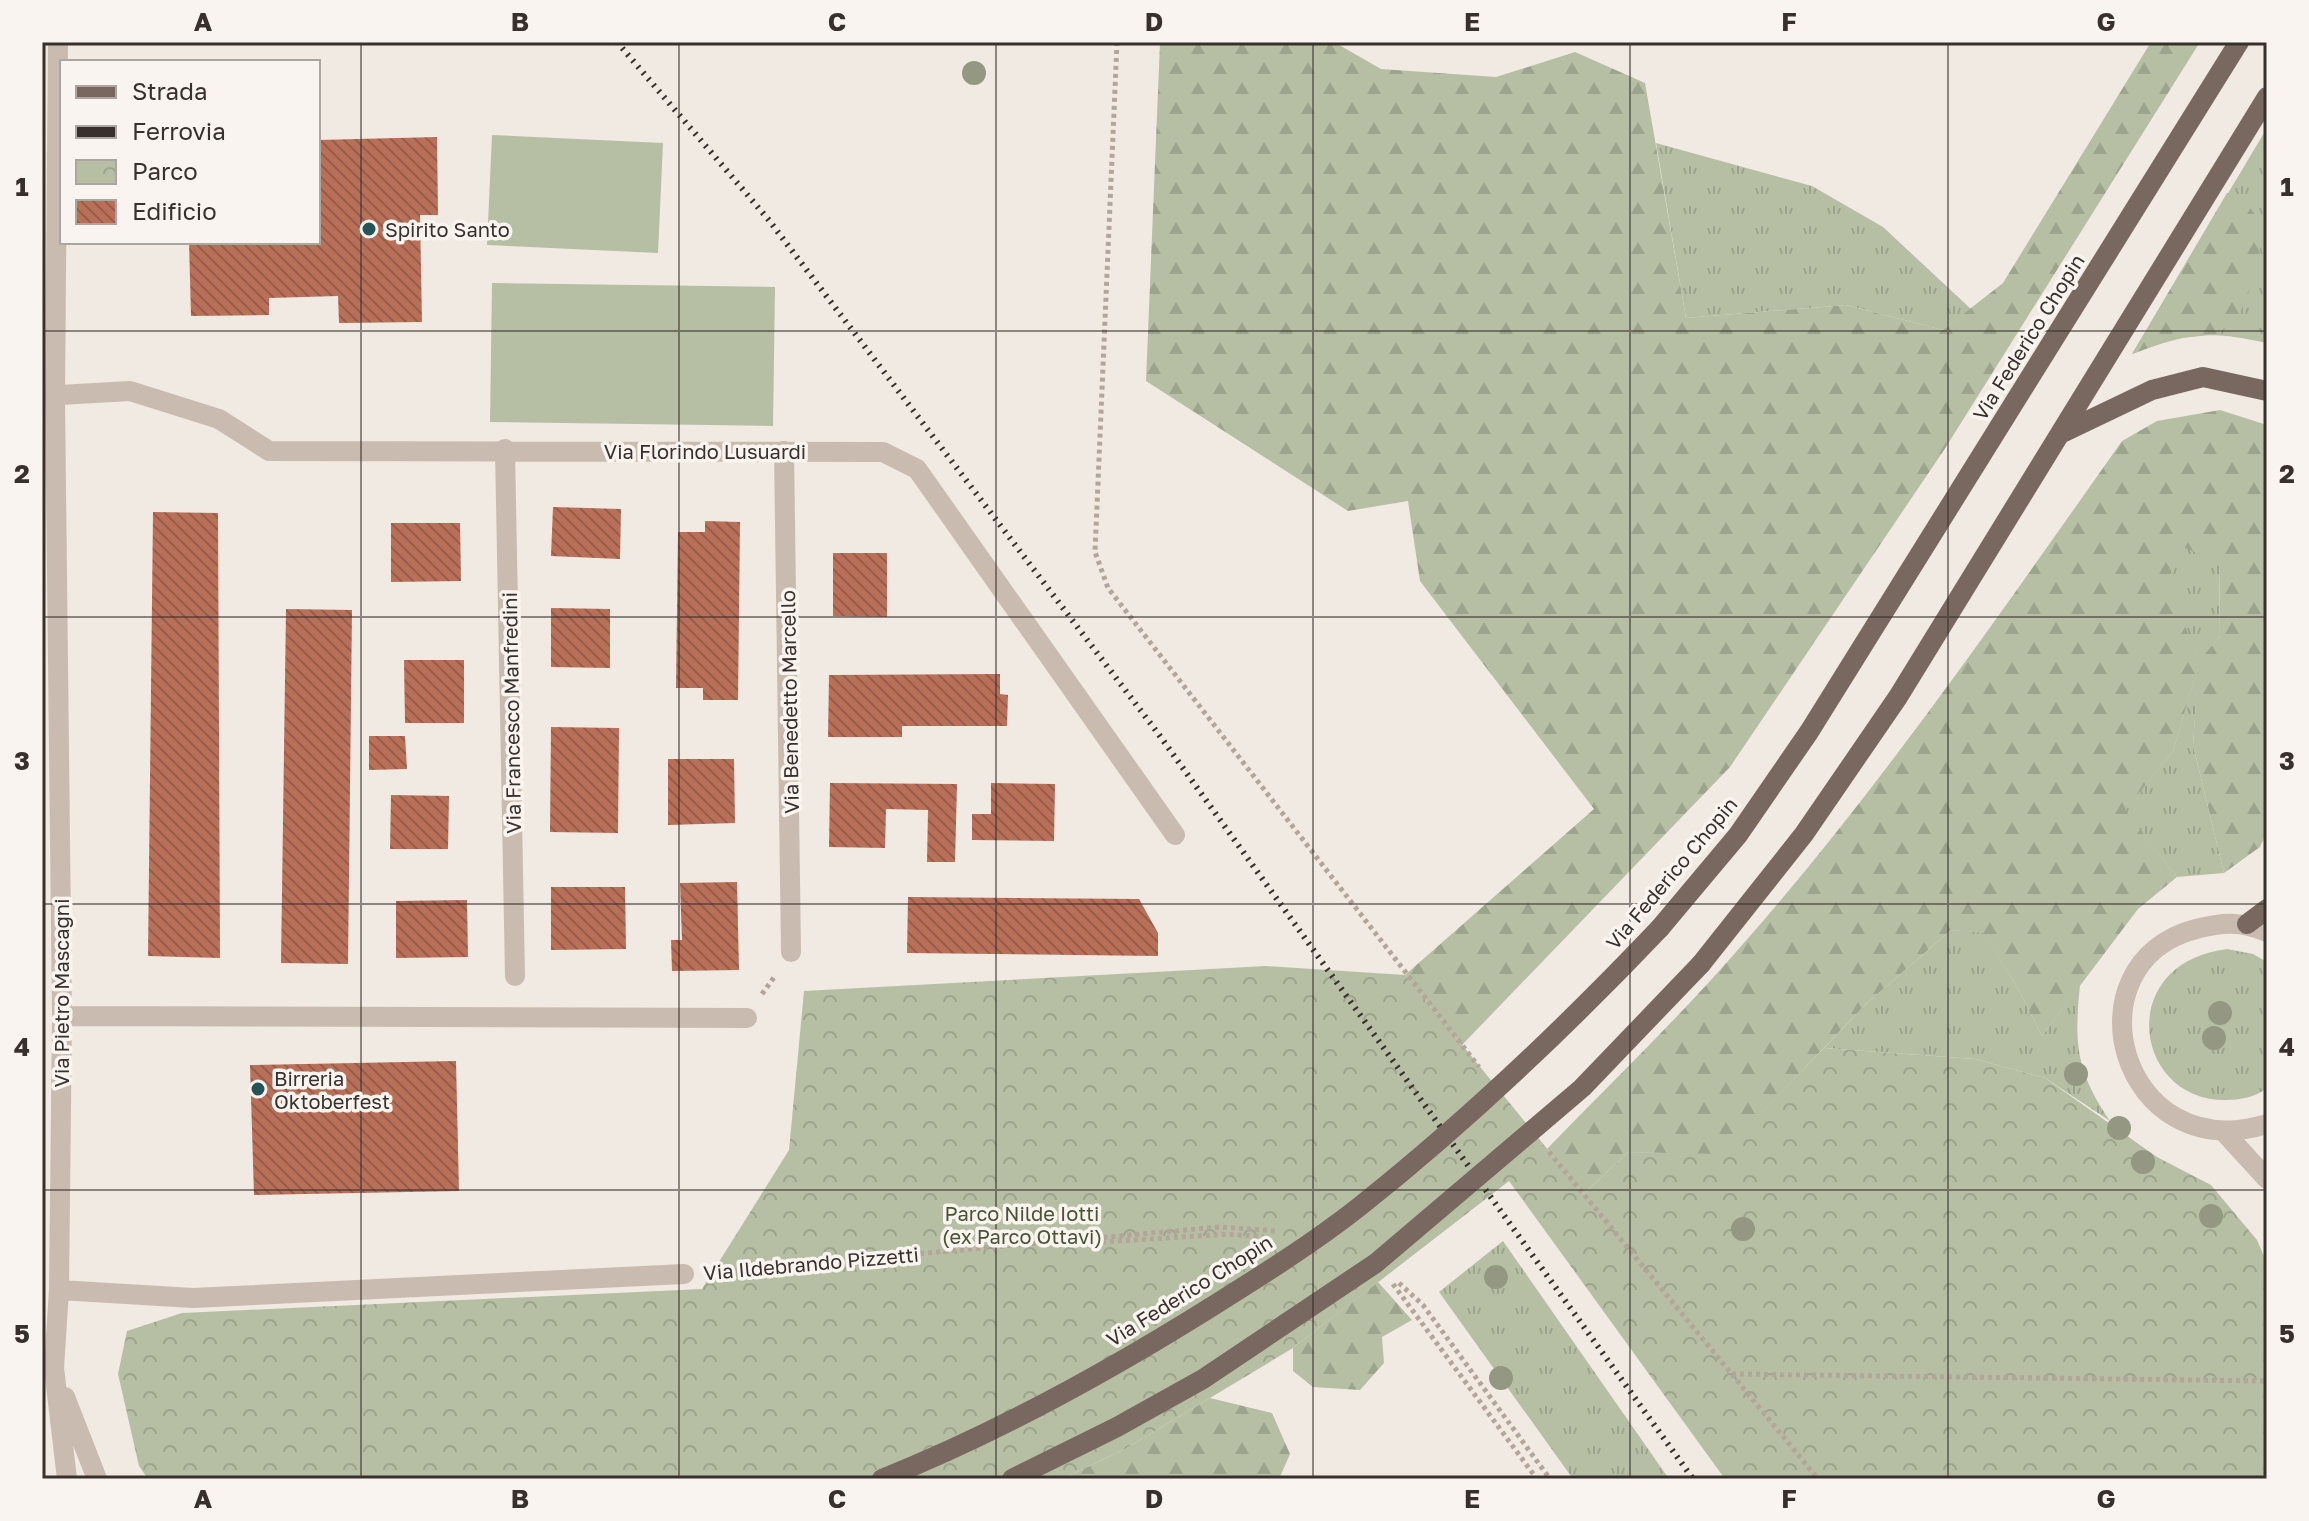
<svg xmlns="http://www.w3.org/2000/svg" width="2309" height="1521" font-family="'Golos Text',sans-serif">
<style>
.grass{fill:url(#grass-tufts)}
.forest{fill:url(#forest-firs);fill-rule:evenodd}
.park{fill:url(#park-crowns)}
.pitch{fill:#b6bfa4}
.building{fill:url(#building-back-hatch)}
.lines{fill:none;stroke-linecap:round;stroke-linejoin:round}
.path{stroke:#b4a599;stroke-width:5;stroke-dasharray:4 4;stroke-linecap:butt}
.minor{stroke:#c9bbaf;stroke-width:20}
.primary{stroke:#78685f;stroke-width:20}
.rail{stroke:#38302c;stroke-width:6;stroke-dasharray:2 6;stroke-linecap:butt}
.primary-bridge{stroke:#78685f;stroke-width:20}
.tree{fill:#949882}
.grid{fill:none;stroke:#38302c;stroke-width:2;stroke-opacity:0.55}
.poi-dot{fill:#265356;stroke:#f9f4ef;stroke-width:3}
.labels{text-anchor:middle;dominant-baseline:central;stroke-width:7;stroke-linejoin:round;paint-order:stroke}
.poi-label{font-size:20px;fill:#38302c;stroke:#f9f4ef;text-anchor:start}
.street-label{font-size:20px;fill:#38302c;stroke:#f9f4ef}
.park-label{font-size:20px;fill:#485433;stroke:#f9f4ef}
.neatline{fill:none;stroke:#38302c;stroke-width:3}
.grid-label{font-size:26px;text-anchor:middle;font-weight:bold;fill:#38302c}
</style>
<defs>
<pattern id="grass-tufts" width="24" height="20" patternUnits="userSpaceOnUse" patternTransform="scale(2)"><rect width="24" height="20" fill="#b6bfa4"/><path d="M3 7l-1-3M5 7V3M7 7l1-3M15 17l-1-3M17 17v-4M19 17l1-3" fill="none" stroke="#9da48d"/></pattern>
<pattern id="forest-firs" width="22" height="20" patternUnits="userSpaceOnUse" patternTransform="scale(2)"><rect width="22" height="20" fill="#b6bfa4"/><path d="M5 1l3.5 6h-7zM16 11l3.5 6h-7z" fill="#9da48d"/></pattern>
<pattern id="park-crowns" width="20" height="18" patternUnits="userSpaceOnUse" patternTransform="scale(2)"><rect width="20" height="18" fill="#b6bfa4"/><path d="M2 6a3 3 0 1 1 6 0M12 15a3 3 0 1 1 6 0" fill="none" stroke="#9da48d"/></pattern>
<pattern id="building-back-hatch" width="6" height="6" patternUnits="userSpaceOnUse" patternTransform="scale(2)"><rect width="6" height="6" fill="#b97059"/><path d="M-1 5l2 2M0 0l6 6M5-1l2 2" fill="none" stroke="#975c4a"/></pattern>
</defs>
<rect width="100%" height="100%" fill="#f1eae2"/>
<path class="grass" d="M2267 128V343C2208 330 2188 333 2132 354Z
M1656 143 1812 186 1883 227 1971 309 1943 330 1846 305 1686 318Z
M2183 546 2219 562 2220 636 2199 662 2193 745 2224 873 2177 877 2124 810 2173 751 2199 662 2166 580Z
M1951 930 1983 932 2019 990 2042 1036 2080 985C2074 1044 2076 1071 2110 1121L2045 1078 1975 1059 1824 1048 1866 1004Z
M2227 949 2253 954 2267 962V1088C2256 1097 2240 1100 2226 1100 2133 1101 2114 963 2227 949Z
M1503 1241 1669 1479H1573L1439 1292Z"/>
<path class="forest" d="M1160 42H1334L1381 69 1496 77 1575 52 1645 83 1686 318 1846 305 1943 330 2003 283 2151 42H2200L1944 450 1730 767 1462 1045 1405 975 1594 809 1420 581 1408 501 1348 511 1146 381Z
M2227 193 2249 206 2261 224 2259 267 2240 313 2218 334 2173 339 2132 354Z
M2220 410 2267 425V832L2260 847 2224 873 2193 745 2198 667 2173 751 2125 810 2177 877 2138 909 2042 1036 2019 990 1983 933 1951 930 1866 1004 1721 1155 1628 1152 1584 1194 1547 1149C1601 1093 1658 1038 1711 980 1863 813 1992 625 2122 441L2157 421ZM2183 547 2219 563 2220 636 2199 661 2167 580Z
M1378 1282 1412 1320 1382 1337 1384 1363 1360 1390 1313 1387 1293 1371V1348Z
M1210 1398 1272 1413 1290 1454 1279 1479H1062L1125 1449Z"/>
<path class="park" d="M1266 966 1405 975 1584 1194 1628 1152 1721 1154 1824 1048 1975 1059 2045 1078 2157 1157 2211 1185 2257 1240 2267 1263V1479H1725L1509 1181 1293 1348 1125 1449 1062 1479H148L139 1466 118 1374 127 1331 182 1313 702 1289 789 1150 804 991Z"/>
<path class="pitch" d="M492 135 663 143 658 253 487 245Z
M492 283 775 287 773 426 490 422Z"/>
<path class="building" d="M437 137 438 215H420L422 322 339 323 338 296 269 298V315L191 316 189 242H318V140Z
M553 507 621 509 620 559 551 556Z
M153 512 218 513 220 958 148 956Z
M705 521 740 522 738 700H703V688H676L678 532H705Z
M391 523H460L461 581 391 582Z
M833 553H887V617L833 616Z
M551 608 610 609V668L551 667Z
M286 609 352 610 348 964 281 963Z
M404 660H464V723H405Z
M1000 674V694L1008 695 1007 726H902V737H828L829 675Z
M551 727 619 728 618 833 550 832Z
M369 736H405L407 769 369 770Z
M668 759H734L735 823 668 825Z
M830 783 957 784 955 862H927L928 810 886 809 885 848 829 847Z
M991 783 1055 784 1054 841 972 840V814H991Z
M391 795 449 796 448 849H390Z
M737 882 739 970 672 971 671 940H682L680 883Z
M551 887H625L626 949 551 950Z
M908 897 1139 899 1158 933V956L907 953Z
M467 900 468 957 396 958V901Z
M456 1061 459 1191 254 1195 250 1065Z"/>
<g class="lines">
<path class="path" d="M1117 42 1095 552 1108 588 1479 1067
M762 994 775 976
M1549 1152 1818 1479
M1070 1244 1228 1234 1264 1237
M713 1272 1220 1227 1276 1231
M712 1276 742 1273
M1399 1283 1423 1305 1550 1479
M1393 1284 1537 1479
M1732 1374 2267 1381"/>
<path class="minor" d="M58 42 55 397 62 1016 59 1290 54 1368 67 1479
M42 396 130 391 219 419 269 451 883 452 917 469 1175 835
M505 449 515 976
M784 451 791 952
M2267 932C2240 921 2223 922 2196 929 2065 963 2120 1169 2267 1124
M62 1016 747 1018
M2224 1132 2267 1179
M59 1290 193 1298 684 1274
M65 1397 97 1479"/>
<path class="primary" d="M2060 434 2152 390 2203 377 2267 391
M2247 924 2267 909
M1660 928 1738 835 1809 732 2239 42
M1701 964 1804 834 1898 697 2267 97"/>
<path class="rail" d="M617 42 768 219 1157 732 1693 1479"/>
<path class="primary-bridge" d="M882 1479C997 1433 1104 1374 1208 1309 1259 1277 1312 1244 1359 1207 1466 1122 1565 1028 1660 928
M1012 1479 1117 1427 1203 1379 1376 1263 1582 1088 1701 964"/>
</g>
<g class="tree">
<circle cx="974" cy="73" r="12"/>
<circle cx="2220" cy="1013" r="12"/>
<circle cx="2214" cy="1038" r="12"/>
<circle cx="2076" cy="1074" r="12"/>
<circle cx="2119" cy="1128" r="12"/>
<circle cx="2143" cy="1162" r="12"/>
<circle cx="2211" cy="1216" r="12"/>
<circle cx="1743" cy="1229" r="12"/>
<circle cx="1496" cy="1277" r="12"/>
<circle cx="1501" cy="1378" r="12"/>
</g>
<path class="grid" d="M361 42V1479M679 42V1479M996 42V1479M1313 42V1479M1630 42V1479M1948 42V1479M42 331H2267M42 617H2267M42 904H2267M42 1190H2267"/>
<g class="poi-dot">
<circle cx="369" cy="229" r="8"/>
<circle cx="258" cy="1089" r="8"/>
</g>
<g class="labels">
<g class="poi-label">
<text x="385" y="229">Spirito Santo</text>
<text x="274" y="1078">Birreria<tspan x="274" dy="23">Oktoberfest</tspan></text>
</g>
<g class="street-label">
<text transform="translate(2028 337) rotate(-58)">Via Federico Chopin</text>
<text x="705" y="451">Via Florindo Lusuardi</text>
<text transform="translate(789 702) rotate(-91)">Via Benedetto Marcello</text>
<text transform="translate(511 713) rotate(-91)">Via Francesco Manfredini</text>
<text transform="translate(1671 873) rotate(-50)">Via Federico Chopin</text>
<text transform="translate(61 993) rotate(-90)">Via Pietro Mascagni</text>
<text transform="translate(811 1263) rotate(-5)">Via Ildebrando Pizzetti</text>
<text transform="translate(1189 1290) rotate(-32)">Via Federico Chopin</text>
</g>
<g class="park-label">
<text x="1022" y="1213">Parco Nilde Iotti<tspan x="1022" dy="23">(ex Parco Ottavi)</tspan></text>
</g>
</g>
<rect width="2309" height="1521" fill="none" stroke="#f9f4ef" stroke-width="88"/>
<rect x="60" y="60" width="260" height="184" fill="#f9f4ef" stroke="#aca6a1" stroke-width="2"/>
<rect x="76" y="86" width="40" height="12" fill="#78685f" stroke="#aca6a1" stroke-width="2"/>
<text x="132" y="100" font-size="24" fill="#38302c">Strada</text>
<rect x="76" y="126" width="40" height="12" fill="#38302c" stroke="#aca6a1" stroke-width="2"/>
<text x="132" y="140" font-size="24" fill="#38302c">Ferrovia</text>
<rect x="76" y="160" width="40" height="24" fill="url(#park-crowns)" stroke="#aca6a1" stroke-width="2"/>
<text x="132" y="180" font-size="24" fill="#38302c">Parco</text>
<rect x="76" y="200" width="40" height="24" fill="url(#building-back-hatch)" stroke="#aca6a1" stroke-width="2"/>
<text x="132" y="220" font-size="24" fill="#38302c">Edificio</text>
<rect x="44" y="44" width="2221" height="1433" class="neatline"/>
<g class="grid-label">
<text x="203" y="31">A</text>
<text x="520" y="31">B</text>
<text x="837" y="31">C</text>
<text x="1154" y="31">D</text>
<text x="1472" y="31">E</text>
<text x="1789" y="31">F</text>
<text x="2106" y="31">G</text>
<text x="22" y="196">1</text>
<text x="2287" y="196">1</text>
<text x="22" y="483">2</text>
<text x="2287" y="483">2</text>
<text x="22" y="770">3</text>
<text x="2287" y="770">3</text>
<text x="22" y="1056">4</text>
<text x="2287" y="1056">4</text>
<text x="22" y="1343">5</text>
<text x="2287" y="1343">5</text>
<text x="203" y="1508">A</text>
<text x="520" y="1508">B</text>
<text x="837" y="1508">C</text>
<text x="1154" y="1508">D</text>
<text x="1472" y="1508">E</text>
<text x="1789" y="1508">F</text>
<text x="2106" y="1508">G</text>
</g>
</svg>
